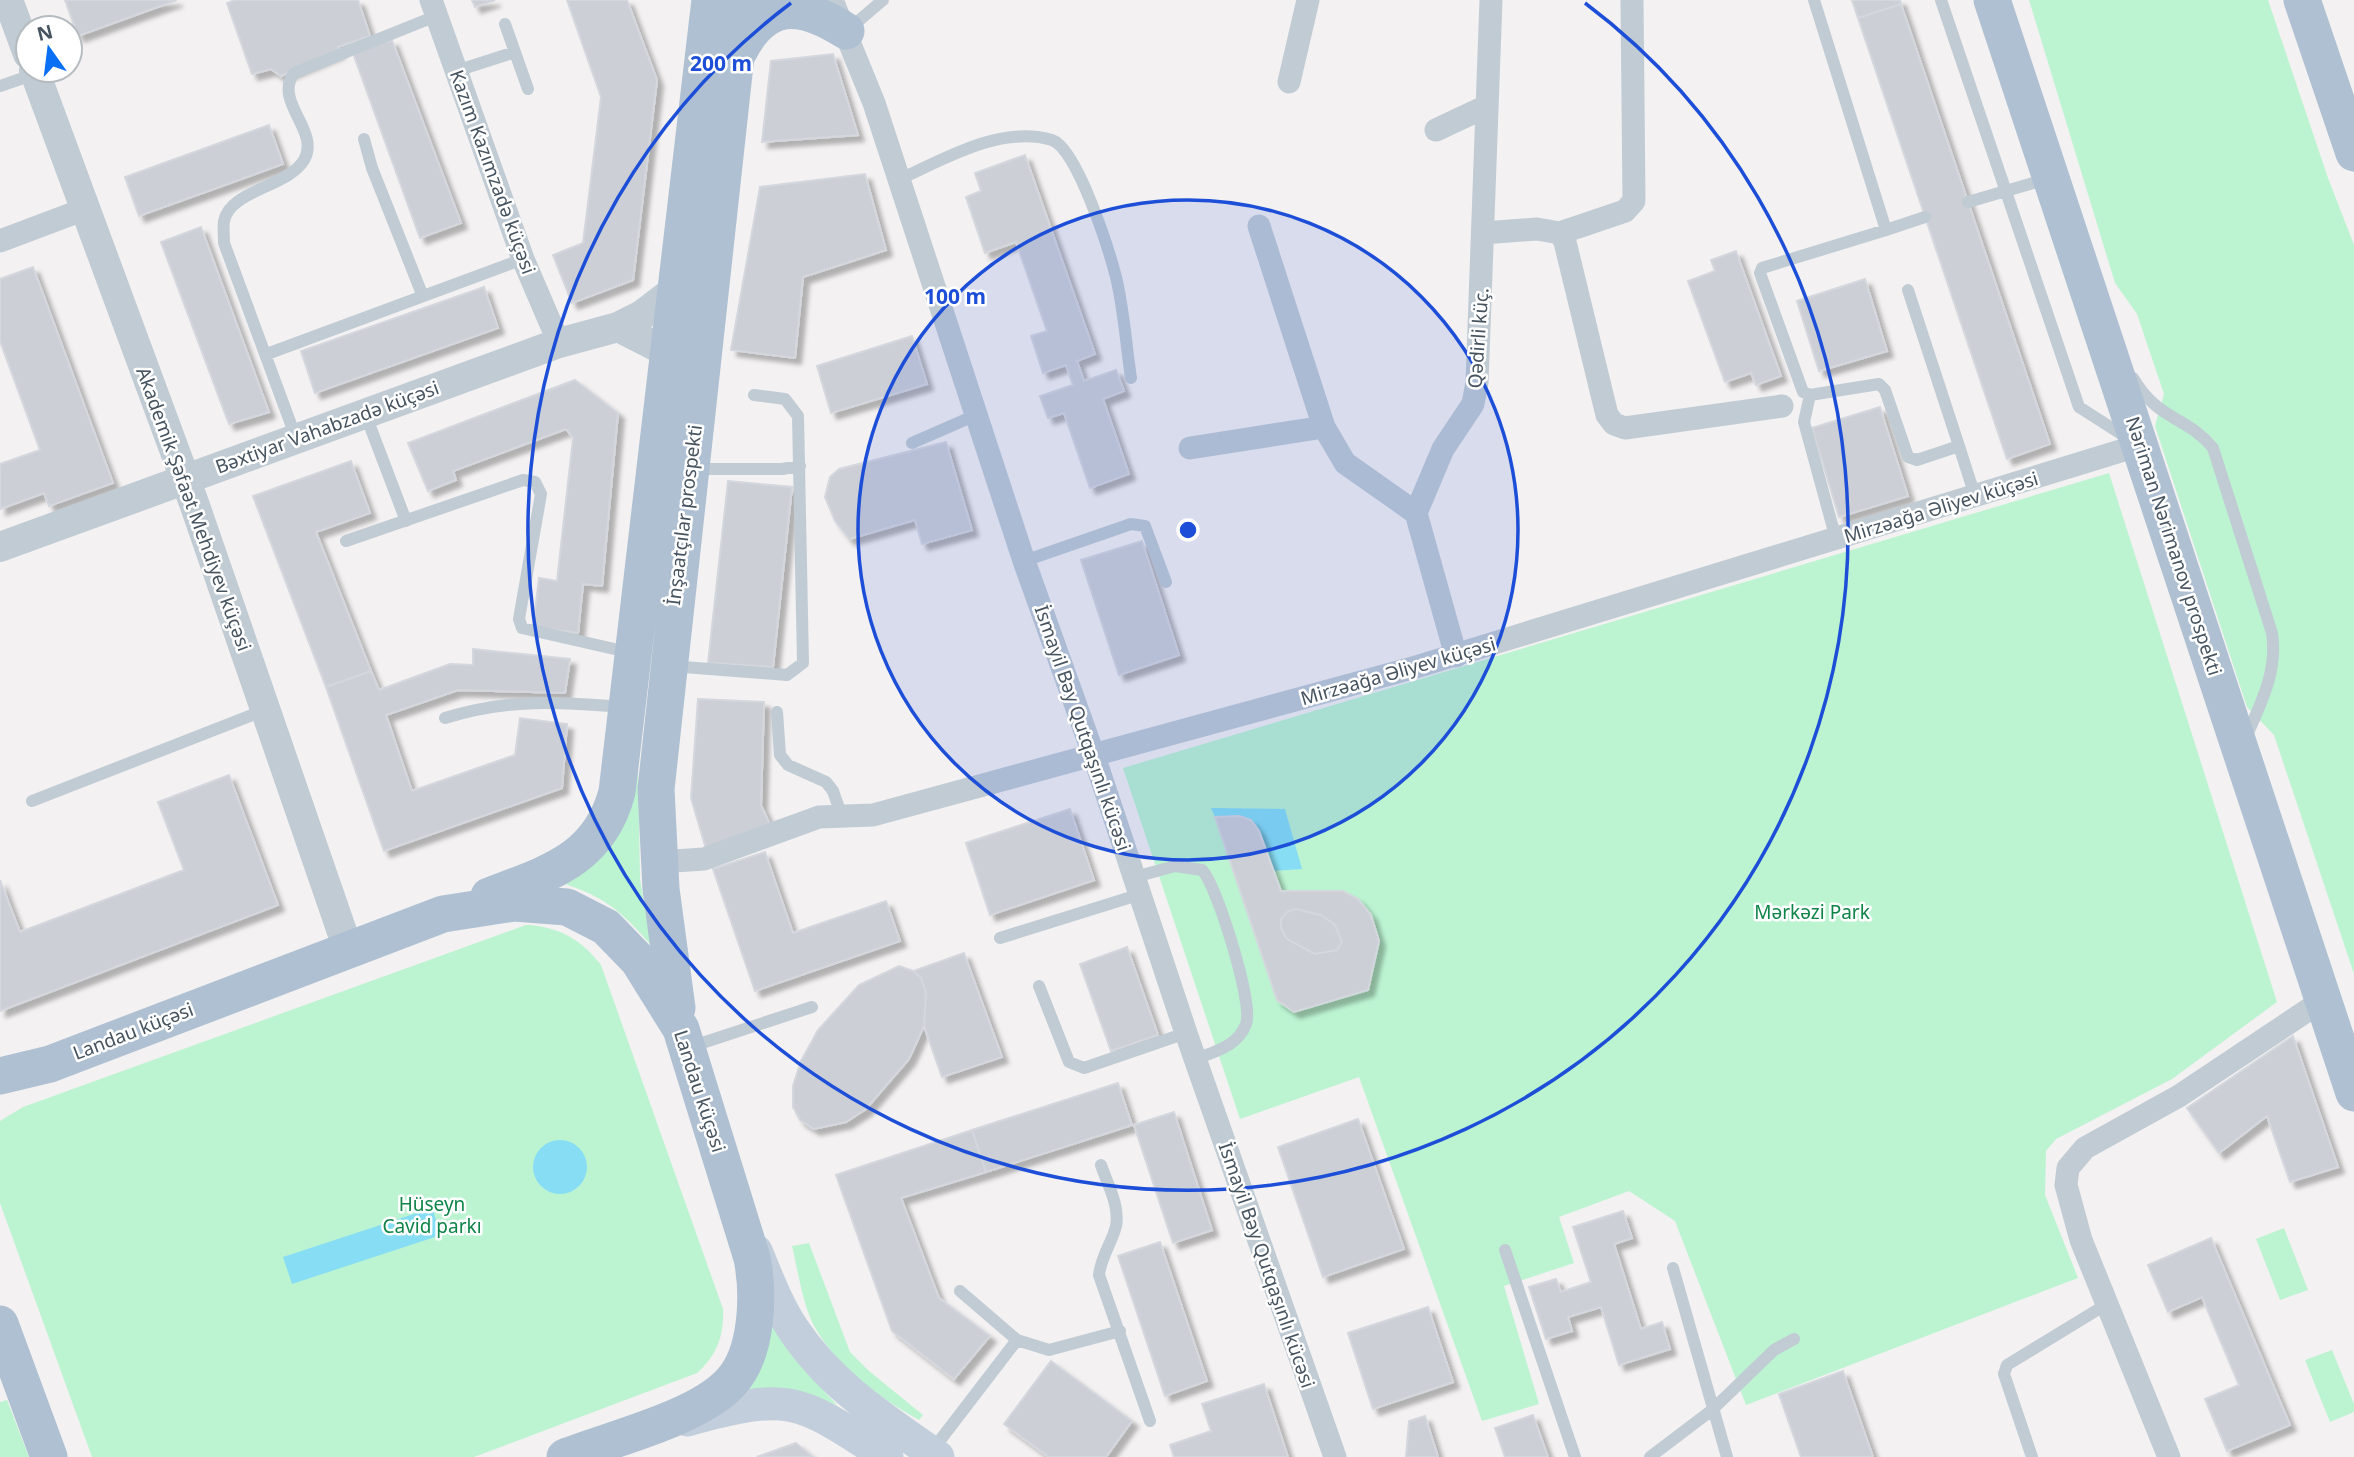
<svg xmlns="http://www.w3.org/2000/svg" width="2354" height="1457" font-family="'Noto Sans',sans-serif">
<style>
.green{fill:#bcf4d2}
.water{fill:#86ddf4}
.building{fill:#ccd0d6;stroke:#d4d7dd;stroke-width:2;filter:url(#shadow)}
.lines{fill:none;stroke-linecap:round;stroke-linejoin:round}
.service{stroke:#c0cbd4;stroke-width:12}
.minor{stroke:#c0cbd4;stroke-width:23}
.tertiary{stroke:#c0cbd4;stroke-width:30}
.secondary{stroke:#c2cedb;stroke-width:33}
.primary{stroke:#aec0d2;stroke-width:37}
.ring{fill:none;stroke:#1d4ed8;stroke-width:3.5}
.labels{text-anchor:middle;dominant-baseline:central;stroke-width:5;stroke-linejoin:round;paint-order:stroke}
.street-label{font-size:19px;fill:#475460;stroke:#fff}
.park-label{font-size:19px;fill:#0f8449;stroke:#fff}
.centre{fill:#1d4ed8;stroke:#fff;stroke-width:3.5}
.ring-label{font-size:21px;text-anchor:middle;font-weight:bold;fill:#1d4ed8;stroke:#fff;stroke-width:5;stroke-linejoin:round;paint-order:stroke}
</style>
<defs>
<filter id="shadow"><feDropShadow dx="6" dy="6" stdDeviation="2" flood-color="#0004"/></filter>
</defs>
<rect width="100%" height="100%" fill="#f3f1f1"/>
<path class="green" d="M2029 0H2268L2328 178 2354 245V974L2274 735 2247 707 2155 426 2164 394 2137 314 2115 283Z
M2109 473 2277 1002 2172 1079 2056 1139 2046 1151 2045 1195 2078 1278 1746 1405 1675 1221 1629 1191 1559 1217 1574 1263 1504 1286 1539 1404 1482 1421 1359 1077 1240 1119 1123 768Z
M638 767 640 879 651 945C619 909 605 897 559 882 621 853 624 829 638 767Z
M526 925C558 926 582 940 601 965L723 1309C724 1336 717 1355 697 1373L474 1457H92L0 1203V1121L23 1107Z
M2284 1228 2308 1290 2280 1300 2256 1239Z
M809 1243 850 1352 869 1371 923 1415 919 1420C878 1397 836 1367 813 1324 802 1301 798 1271 792 1246Z
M768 1318 792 1356 837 1405 810 1395H741Z
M2332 1350 2354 1404V1412L2330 1422 2305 1360Z
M7 1400 29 1457H0V1402Z"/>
<path class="water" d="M1211 808 1285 809 1302 869 1273 871C1259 832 1263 813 1215 817Z
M533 1167a27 27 0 1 1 54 0a27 27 0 1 1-54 0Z
M432 1208 441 1235 292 1284 283 1257Z"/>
<path class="building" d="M65 0H177L78 36Z
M235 0H358L370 36 338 47 339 52 281 76 271 69 252 74 227 3Z
M472 0H495L475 7Z
M567 0H627L657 80 633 280 572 303 553 255 583 243 601 97Z
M1852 0H1900L1901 4 1858 18Z
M1901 4 2050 444 2007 459 1858 18Z
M392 40 461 223 420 238 353 53Z
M833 54 858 135 762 142 771 61Z
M269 125 283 164 139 216 125 177Z
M1025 155 1095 354 1077 361 1084 381 1116 370 1124 391 1103 399 1129 474 1090 488 1064 413 1048 418 1040 396 1073 385 1066 365 1043 373 1031 336 1047 331 1016 242 985 253 966 197 981 191 975 173Z
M865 174 886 250 803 277 795 358 731 350 760 187Z
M201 227 269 412 229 424 161 242Z
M1736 251 1781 376 1756 385 1751 373 1725 382 1688 281 1715 271 1711 260Z
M33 267 113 483 49 506 44 493 0 509V464L40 450 0 341V279Z
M1865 279 1887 351 1819 371 1797 301Z
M484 287 498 328 315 393 301 351Z
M912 336 927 384 831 413 817 366Z
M575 380 618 413 602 586 583 584 578 633 533 627 539 578 557 581 573 438 566 429 453 471 456 480 428 491 408 443Z
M1880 407 1908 496 1839 517 1812 428Z
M946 442 972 530 922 544 915 520 849 539 835 521 825 497 830 477 839 469Z
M351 461 370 513 316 532 371 671 326 687 253 496Z
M728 481 792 487 773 667 708 663Z
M1142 541 1179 655 1119 675 1081 560Z
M473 649 570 659 565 693 458 690 386 715 412 791 515 755 520 718 567 724 562 788 384 851 326 687 371 671 379 690 450 664 473 665Z
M698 699 764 702 761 805 770 825 706 849 691 798Z
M229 775 278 905 0 1011V880L20 932 184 870 158 802Z
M1070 809 1094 880 990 915 966 843Z
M1239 816 1251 820 1259 831 1281 891H1343L1358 899 1371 915 1379 941 1368 990 1294 1012 1277 1000 1215 817Z
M765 852 793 933 886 901 900 941 755 991 713 869Z
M1295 909 1321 915 1335 925 1342 942 1337 950 1315 954 1287 939 1281 928V919L1287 912Z
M1127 947 1158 1035 1111 1051 1080 964Z
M964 953 1002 1057 942 1077 924 1026 926 993 921 978 913 971Z
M899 966 913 971 921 978 926 993 924 1026 909 1059 866 1109 846 1122 814 1129 800 1120 793 1107V1086L801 1061 818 1030 859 985Z
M2293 1036 2338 1167 2290 1182 2267 1116 2219 1153 2187 1108Z
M1118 1083 1132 1125 986 1172 972 1130Z
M1174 1112 1212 1230 1173 1243 1134 1125Z
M1358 1119 1404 1249 1323 1277 1278 1147Z
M972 1130 986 1172 901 1198 939 1298 990 1336 954 1379 892 1331 836 1175Z
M1623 1211 1632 1238 1614 1244 1641 1329 1662 1322 1670 1349 1619 1365 1601 1307 1568 1317 1572 1331 1546 1339 1529 1287 1556 1279 1561 1292 1591 1282 1573 1227Z
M2211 1238 2290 1425 2227 1451 2205 1399 2239 1385 2202 1297 2168 1312 2148 1265Z
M1160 1242 1207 1381 1165 1396 1118 1256Z
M1428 1307 1453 1382 1373 1409 1348 1333Z
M1051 1361 1132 1421 1106 1457H1049L1004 1424Z
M1843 1371 1873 1457H1801L1779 1394Z
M1264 1384 1288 1457H1174L1170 1445 1211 1431 1202 1404Z
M1533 1415 1548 1457H1505L1495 1428Z
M1425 1416 1438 1457H1406L1409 1421Z
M796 1443 813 1457H757Z"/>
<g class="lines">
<path class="service" d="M1814 0 1886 230 1762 268 1760 273 1803 392 1810 395 1879 384 1885 390 1908 457 1917 460 1959 446 1975 496
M1941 0 2079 407 2129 439
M505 24 528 89
M849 29 883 0
M456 71 515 52
M0 86 35 74
M364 139 372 168 422 294
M900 179C945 159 1000 125 1052 140 1077 148 1109 250 1116 277 1124 310 1126 345 1131 378
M1968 202 2047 179
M1886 230 1925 217
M1908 290 1959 446
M267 354 523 259
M2133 378C2158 421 2187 416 2213 448L2272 633C2278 673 2260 704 2245 740
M1810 395 1804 422 1836 539
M365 413 406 521
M296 438 224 243C224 236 223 228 224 221 230 190 288 187 304 160 321 131 273 102 294 73L436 16
M912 443 976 415
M693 469H782L800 466
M346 541 523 480 535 482 541 494 519 619 522 628 632 653
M1024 561 1131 524 1145 526 1166 582
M671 666 787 675 803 663 798 416 785 399 754 395
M777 712 780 755 788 765 826 782 833 791 841 814
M445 718C510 698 559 702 625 707
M32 801 265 710
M1135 877 1175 866 1202 870C1217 885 1254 1005 1246 1024 1238 1046 1216 1051 1196 1059
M1000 938 1141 894
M1039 986 1069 1062 1084 1068 1186 1033
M690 1047 812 1007
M1101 1165C1107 1183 1120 1206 1116 1226 1112 1243 1101 1256 1099 1275L1150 1421
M1505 1250 1575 1457
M1673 1268 1727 1457
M960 1291 1017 1340
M931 1452 1017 1340 1049 1350 1120 1331
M1650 1457 1712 1410 1774 1350 1794 1339
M2032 1457 2004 1374 2007 1365 2107 1304"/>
<path class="minor" d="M431 0 523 259 559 343
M832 0 874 103 1024 561 1094 756 1186 1033 1335 1457
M1289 82 1308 0
M1436 130 1487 106
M1259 226 1324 427 1345 463 1416 513
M1483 233 1537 229 1560 233 1565 242 1607 415 1614 424 1625 428 1782 406
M1560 233 1625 211 1634 201 1632 0
M0 241 85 209
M1190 448 1324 427
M1456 656 1416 513 1443 449 1473 404 1477 382 1491 0
M657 846 674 861 704 859 819 817 873 815 1416 667 2140 445
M2169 1457 2081 1240 2066 1185 2068 1168 2085 1148 2179 1096 2323 1000"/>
<path class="tertiary" d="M8 0 28 54
M34 70 194 503 348 949
M618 327 669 353
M0 547 559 343 618 327 642 315 676 289"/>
<path class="secondary" d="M756 1251C767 1277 777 1305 793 1329 830 1385 884 1419 938 1457
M687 1420C792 1391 798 1399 887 1457"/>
<path class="primary" d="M1992 0 2354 1093
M2302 0 2354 153
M738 53C765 0 799 1 846 31
M489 896C549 873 599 860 617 792L710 0
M677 1008 661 889 656 789 742 0
M0 1076 50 1064 443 914 514 903 567 907 606 927 638 960 681 1029 752 1258C759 1294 758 1353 731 1382 699 1418 611 1439 565 1457
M0 1324 49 1457"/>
</g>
<circle cx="1188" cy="530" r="330" fill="#1d4ed8" fill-opacity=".12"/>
<g class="ring">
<circle cx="1188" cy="530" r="330"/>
<path d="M1585 3A660 660 0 1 1 791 3"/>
</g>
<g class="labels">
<g class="street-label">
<text transform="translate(493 172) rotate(70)">Kazım Kazımzadə küçəsi</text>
<text transform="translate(1478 338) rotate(-86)">Qədirli küç.</text>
<text transform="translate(327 427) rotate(-20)">Bəxtiyar Vahabzadə küçəsi</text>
<text transform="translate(1941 507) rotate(-17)">Mirzəağa Əliyev küçəsi</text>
<text transform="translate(194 509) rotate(70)">Akademik Şəfaət Mehdiyev küçəsi</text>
<text transform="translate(684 515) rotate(-83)">İnşaatçılar prospekti</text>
<text transform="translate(2174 546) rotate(72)">Nəriman Nərimanov prospekti</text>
<text transform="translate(1398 671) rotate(-16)">Mirzəağa Əliyev küçəsi</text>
<text transform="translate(1083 728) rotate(71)">İsmayil Bəy Qutqaşınlı kücəsi</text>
<text transform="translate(133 1031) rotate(-21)">Landau küçəsi</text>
<text transform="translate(700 1091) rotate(72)">Landau küçəsi</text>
<text transform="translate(1267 1265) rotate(71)">İsmayil Bəy Qutqaşınlı kücəsi</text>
</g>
<g class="park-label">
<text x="1812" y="912">Mərkəzi Park</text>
<text x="432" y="1204">Hüseyn<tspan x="432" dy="22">Cavid parkı</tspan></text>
</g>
</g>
<circle cx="1188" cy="530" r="10" class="centre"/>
<g class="ring-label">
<text x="721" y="71">200 m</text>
<text x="955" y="304">100 m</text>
</g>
<g transform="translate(49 49) rotate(346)"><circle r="33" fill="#ffffff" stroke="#b5bbbf" stroke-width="2"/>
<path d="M0-5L12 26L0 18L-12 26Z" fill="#0970f5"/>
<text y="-10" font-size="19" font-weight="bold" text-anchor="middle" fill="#475460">N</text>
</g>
</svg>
